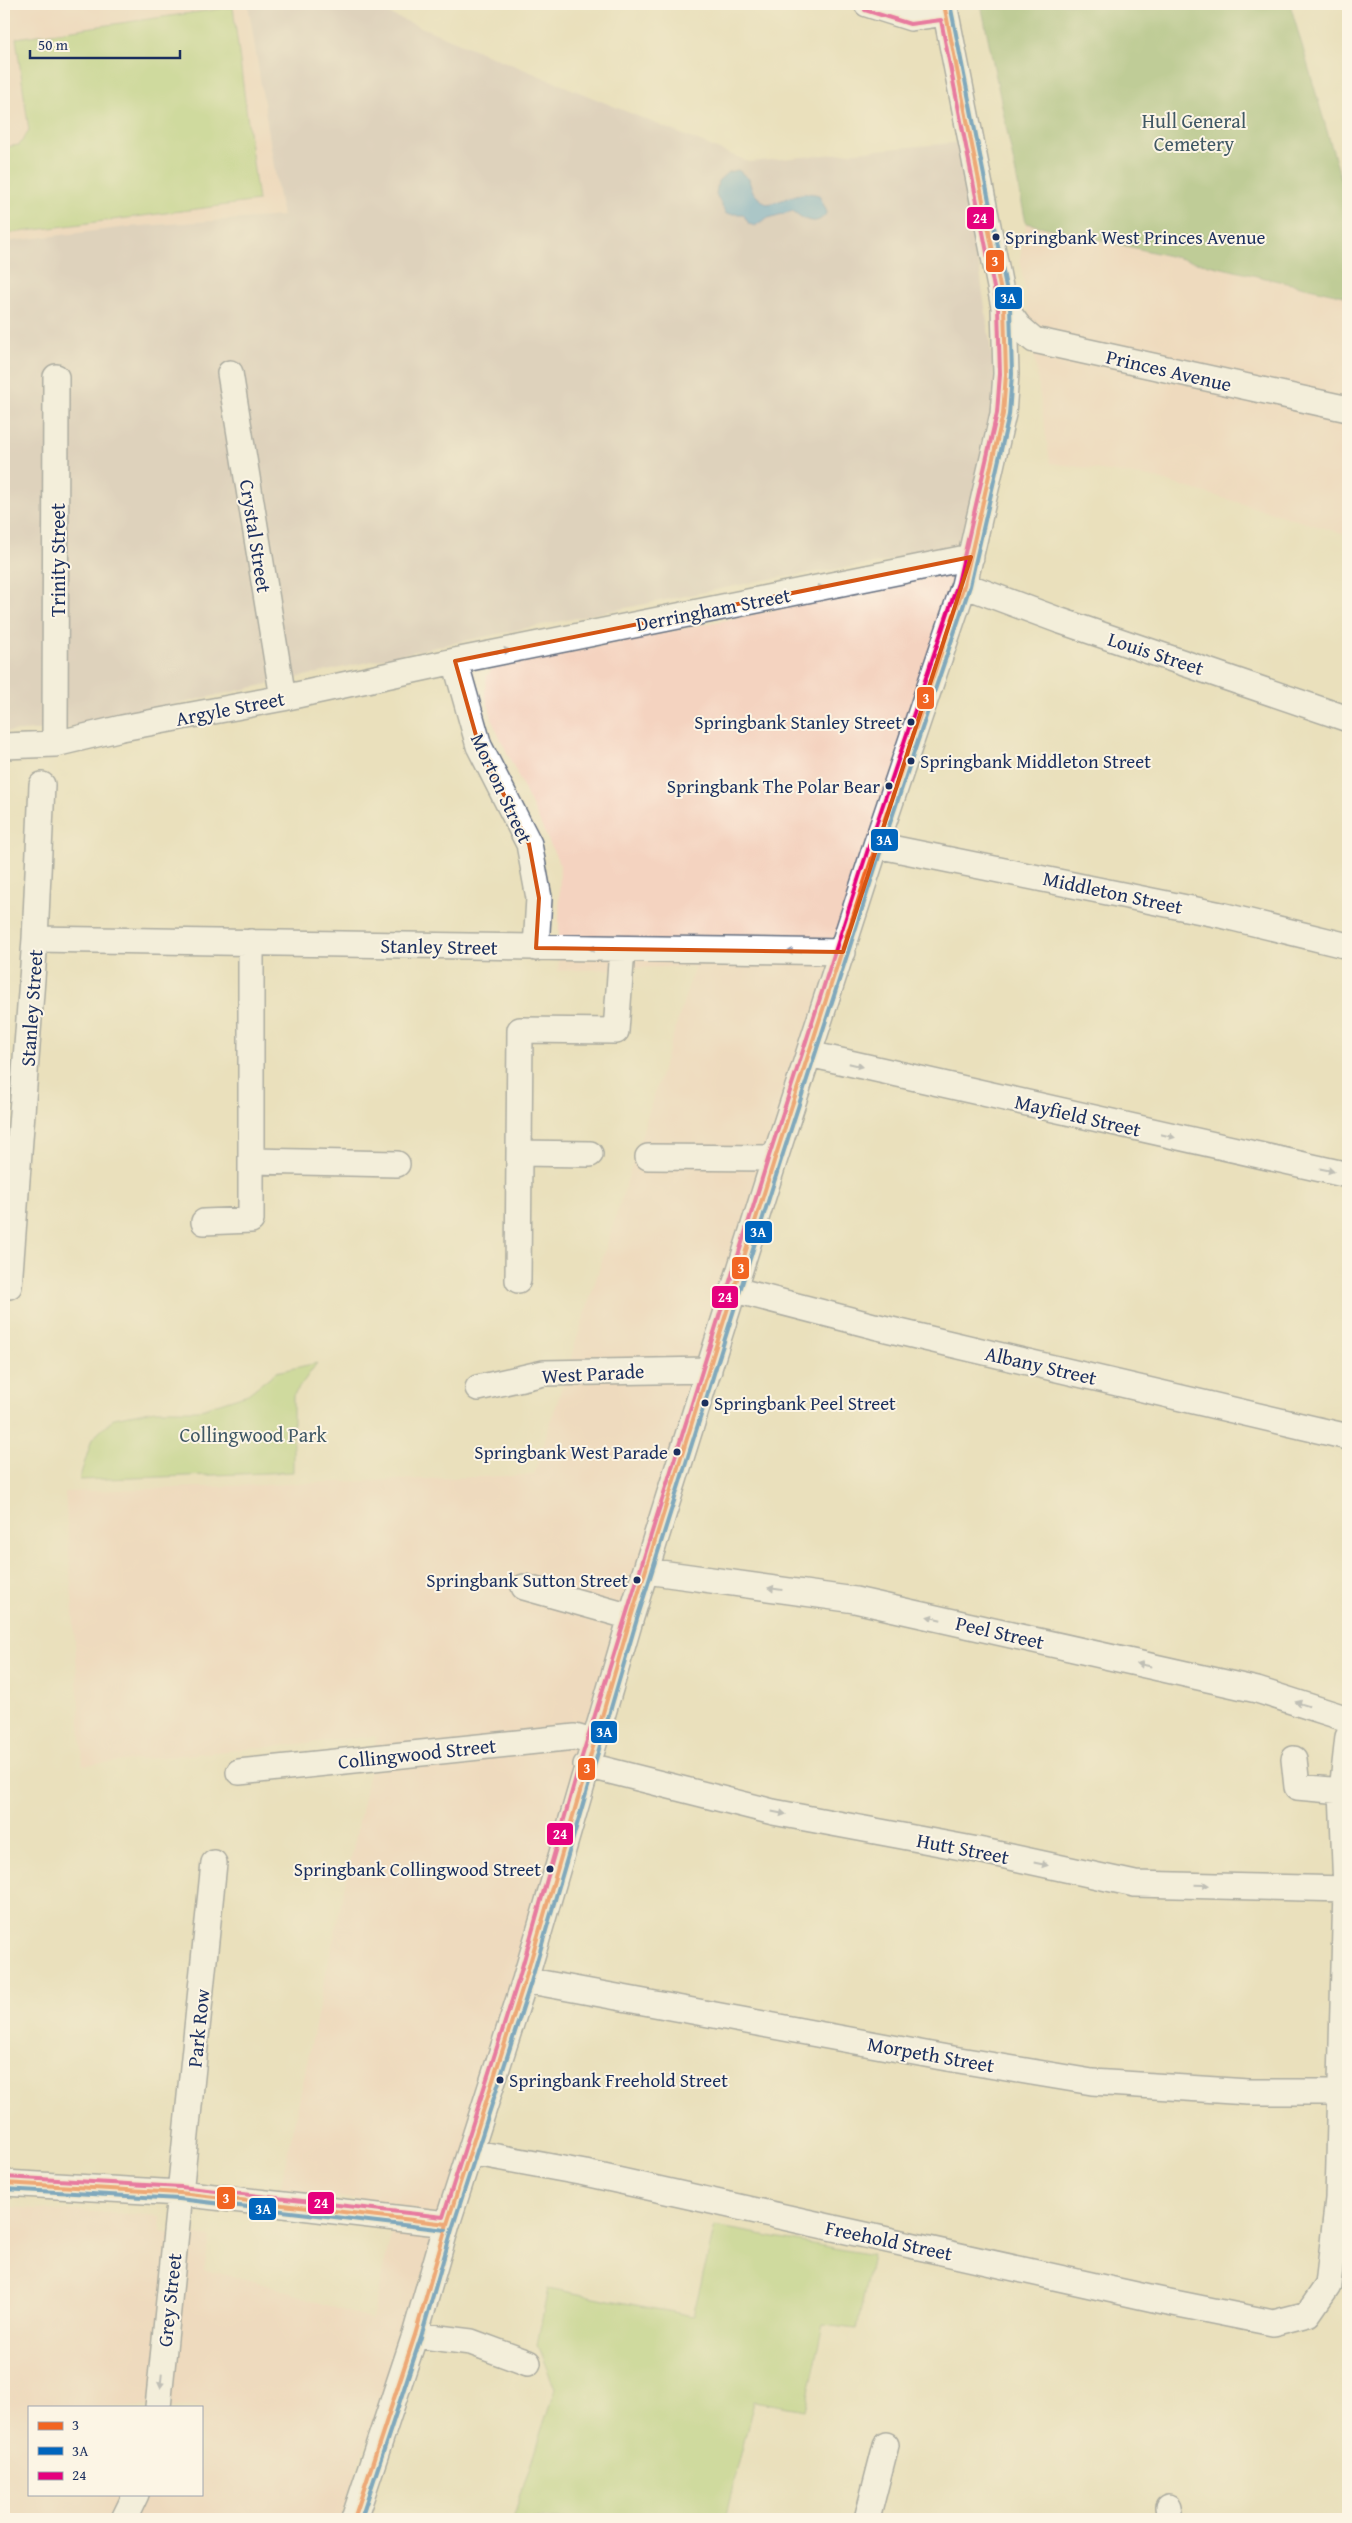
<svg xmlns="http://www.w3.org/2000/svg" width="1352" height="2523" font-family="'Gentium Book Plus',serif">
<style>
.built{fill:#f4d3c0;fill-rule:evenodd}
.industrial{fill:#d0c0bc}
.green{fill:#b0d27a;stroke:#66806c}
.forest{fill:#8cb46a;stroke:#547264}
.water{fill:#5ea6d5;stroke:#3c6a9a}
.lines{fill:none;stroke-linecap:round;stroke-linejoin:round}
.minor-casing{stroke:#636d7f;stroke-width:28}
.minor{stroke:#fff;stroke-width:25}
.bus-1-casing{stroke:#fcf5e5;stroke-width:8}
.bus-2-casing{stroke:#fcf5e5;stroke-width:8}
.bus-3-casing{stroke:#fcf5e5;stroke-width:8}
.bus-1{stroke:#f26522;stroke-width:4}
.bus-2{stroke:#0065bd;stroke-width:4}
.bus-3{stroke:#e5007d;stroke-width:4}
.oneway{fill:#8d97ae}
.marked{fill:none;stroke:#d45514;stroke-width:4;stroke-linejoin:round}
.bus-dot{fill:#1b2f5e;stroke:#fcf5e5;stroke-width:2}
.labels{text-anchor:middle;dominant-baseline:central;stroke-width:4;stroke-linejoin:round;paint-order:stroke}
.bus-label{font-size:19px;fill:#1b2f5e;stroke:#fcf5e5;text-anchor:end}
.park-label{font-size:20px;fill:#405865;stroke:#fcf5e5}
.street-label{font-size:20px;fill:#1b2f5e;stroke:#fcf5e5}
.line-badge{stroke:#fcf5e5;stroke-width:2}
.badge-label{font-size:14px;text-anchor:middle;font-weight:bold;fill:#fff}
</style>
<rect width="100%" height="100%" fill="#fcf5e5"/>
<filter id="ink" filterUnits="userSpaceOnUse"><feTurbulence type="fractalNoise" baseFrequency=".02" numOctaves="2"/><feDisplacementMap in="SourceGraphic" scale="10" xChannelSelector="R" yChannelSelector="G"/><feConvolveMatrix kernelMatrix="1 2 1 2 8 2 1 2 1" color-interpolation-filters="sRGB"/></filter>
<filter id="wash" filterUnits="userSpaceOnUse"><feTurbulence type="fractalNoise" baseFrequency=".0096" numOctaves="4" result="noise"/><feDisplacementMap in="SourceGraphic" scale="20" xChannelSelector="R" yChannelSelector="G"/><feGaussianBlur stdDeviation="1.12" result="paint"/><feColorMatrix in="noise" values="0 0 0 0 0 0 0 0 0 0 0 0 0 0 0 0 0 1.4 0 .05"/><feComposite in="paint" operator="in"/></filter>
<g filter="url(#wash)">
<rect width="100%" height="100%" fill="#eae0bc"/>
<path class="built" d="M4 4H248L282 216 128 227 4 242Z
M1026 223 1348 297V535L1151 477 1050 463 1020 258Z
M952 573 954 579 513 2006 341 2519H4V2207L161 2216 160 2233 192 2234 210 2237 204 2270 257 2282 372 2320 398 2203 308 2195 280 2189 377 1736 83 1765 65 1492 534 1475 695 966 558 971 560 865 494 725 485 694 487 676 493 668ZM29 2407H201V2494H29Z"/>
<path class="industrial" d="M248 4H365L749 162 962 142 997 394 991 446 956 551 764 580 449 644 69 728 4 732V242L128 227 282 216Z"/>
<path class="green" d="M233 7 258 201 4 234V147L19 145 29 131 16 38Z
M317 1363 293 1396V1472L79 1480 92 1439 114 1418 155 1410H198L248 1394 276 1372Z
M715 2226 872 2255 857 2329 824 2325 805 2410 754 2401 725 2519H513L555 2388 537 2345 548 2288 693 2316Z"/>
<path class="forest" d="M981 4H1290L1348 203V297L1026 223Z"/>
<path class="water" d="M738 170 749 179C751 192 756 197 767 204 787 201 798 189 819 195L827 212C818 228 803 220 793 211L765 219 755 226 749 224 743 214H726L716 194 718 181 728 172Z"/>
</g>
<g filter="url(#ink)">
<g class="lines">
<defs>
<path id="minor" d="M867 4 911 18 946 13
M1004 307 1019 327 1034 340 1348 409
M230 373 283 698
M964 585 1058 620 1348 719
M455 661 479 746 529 844 539 898 536 948
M55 744 56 377
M4 746 55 744 122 728 283 698 455 661 971 557
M876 845 1221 915 1348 946
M35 939 42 785
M809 1054 1348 1175
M519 1153 590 1154
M648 1157 775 1158
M253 1161 397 1164
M204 1222 251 1220V942
M518 1280 520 1030 616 1031 622 949
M9 1286 35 939 843 952
M735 1290 874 1326 1348 1437
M478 1388 544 1373 709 1370
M646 1571 855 1600 1257 1690 1348 1719
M524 1587 631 1617
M1294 1759 1297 1787 1342 1791
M586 1765 773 1812 983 1851 1135 1884 1346 1889
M239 1772 575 1737 593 1742
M525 1980 947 2058 1092 2082 1248 2092H1341
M470 2152 585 2173 1154 2299 1273 2323 1308 2314 1328 2285 1338 2199 1346 1889 1342 1791 1348 1737
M4 2183 180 2193 447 2224
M415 2335 471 2342 528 2363
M158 2407 214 1863
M1168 2507 1170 2519
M124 2519 136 2494
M354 2519 415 2335 447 2224 525 1980 631 1617 775 1158 876 845 964 585 1003 414 1006 374 1004 307 944 4
M867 2519 886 2445"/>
</defs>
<use href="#minor" class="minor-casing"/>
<use href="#minor" class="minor"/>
<defs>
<path id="bus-1" d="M4 2183 180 2193 447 2224
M354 2519 415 2335 447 2224 525 1980 631 1617 775 1158 876 845 964 585 1003 414 1006 374 1004 307 944 4"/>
<path id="bus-2" d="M4 2189 179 2199 446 2230
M361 2519 421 2337 453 2226 531 1982 637 1619 781 1160 882 847 970 586 1009 415 1012 374 1010 307 950 4"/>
<path id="bus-3" d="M4 2177 181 2187 443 2217 519 1978 580 1763 769 1156 870 843 958 583 997 413 1000 374 998 308 941 20 910 24 865 10"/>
</defs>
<use href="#bus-1" class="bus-1-casing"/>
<use href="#bus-2" class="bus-2-casing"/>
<use href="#bus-3" class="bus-3-casing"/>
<use href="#bus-1" class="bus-1"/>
<use href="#bus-2" class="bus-2"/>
<use href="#bus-3" class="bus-3"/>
</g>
<defs><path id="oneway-solid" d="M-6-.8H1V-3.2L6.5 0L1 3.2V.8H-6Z" transform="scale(1.25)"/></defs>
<g class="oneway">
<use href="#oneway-solid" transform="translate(817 588) rotate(-11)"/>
<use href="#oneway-solid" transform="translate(503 651) rotate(-11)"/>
<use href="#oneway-solid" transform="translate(596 949) rotate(-179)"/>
<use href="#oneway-solid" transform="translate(794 952) rotate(-179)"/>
<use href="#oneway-solid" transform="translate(856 1065) rotate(13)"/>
<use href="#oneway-solid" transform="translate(1168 1136) rotate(13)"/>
<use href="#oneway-solid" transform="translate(1327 1170) rotate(12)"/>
<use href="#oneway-solid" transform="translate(775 1589) rotate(-172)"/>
<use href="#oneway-solid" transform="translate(934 1618) rotate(-167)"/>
<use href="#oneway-solid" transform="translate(1144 1665) rotate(-168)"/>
<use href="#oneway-solid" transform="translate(1302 1704) rotate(-162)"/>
<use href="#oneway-solid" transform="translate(779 1813) rotate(11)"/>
<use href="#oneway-solid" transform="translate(1041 1864) rotate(12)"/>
<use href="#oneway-solid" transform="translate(1202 1885) rotate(2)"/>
<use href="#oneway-solid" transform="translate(161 2381) rotate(96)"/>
</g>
</g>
<path d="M0 0H1352V2523H0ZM971 557 843 952 536 948 539 898 529 844 479 746 455 661Z" fill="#eae0bc" fill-opacity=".55" fill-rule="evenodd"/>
<path class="marked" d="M971 557 843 952 536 948 539 898 529 844 479 746 455 661Z"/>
<g class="bus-dot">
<circle cx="996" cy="237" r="4.5"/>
<circle cx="911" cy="722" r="4.5"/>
<circle cx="911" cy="761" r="4.5"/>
<circle cx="889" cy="786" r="4.5"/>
<circle cx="705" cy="1403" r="4.5"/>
<circle cx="677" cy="1452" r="4.5"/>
<circle cx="637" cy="1580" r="4.5"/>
<circle cx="550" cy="1869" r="4.5"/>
<circle cx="500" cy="2080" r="4.5"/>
</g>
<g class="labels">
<g class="bus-label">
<text x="1005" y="237" text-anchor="start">Springbank West Princes Avenue</text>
<text x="902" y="722">Springbank Stanley Street</text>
<text x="920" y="761" text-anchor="start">Springbank Middleton Street</text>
<text x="880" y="786">Springbank The Polar Bear</text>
<text x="714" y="1403" text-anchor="start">Springbank Peel Street</text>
<text x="668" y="1452">Springbank West Parade</text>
<text x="628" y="1580">Springbank Sutton Street</text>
<text x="541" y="1869">Springbank Collingwood Street</text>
<text x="509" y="2080" text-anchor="start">Springbank Freehold Street</text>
</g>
<g class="park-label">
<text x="1194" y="120">Hull General<tspan x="1194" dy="23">Cemetery</tspan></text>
<text x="253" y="1434">Collingwood Park</text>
</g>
<g class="street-label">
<text transform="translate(1169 370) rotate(13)">Princes Avenue</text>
<text transform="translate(256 536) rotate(81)">Crystal Street</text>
<text transform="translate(57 560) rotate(-90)">Trinity Street</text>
<text transform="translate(713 609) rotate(-11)">Derringham Street</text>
<text transform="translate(1156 653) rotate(18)">Louis Street</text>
<text transform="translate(230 708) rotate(-11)">Argyle Street</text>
<text transform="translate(502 788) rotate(65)">Morton Street</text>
<text transform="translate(1113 892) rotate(12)">Middleton Street</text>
<text transform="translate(439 946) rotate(1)">Stanley Street</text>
<text transform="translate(31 1008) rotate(-86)">Stanley Street</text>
<text transform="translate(1078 1115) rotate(13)">Mayfield Street</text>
<text transform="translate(1041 1365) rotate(13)">Albany Street</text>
<text transform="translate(593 1373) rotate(-3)">West Parade</text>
<text transform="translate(1000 1632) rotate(13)">Peel Street</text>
<text transform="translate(417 1753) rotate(-6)">Collingwood Street</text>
<text transform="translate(963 1848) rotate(11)">Hutt Street</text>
<text transform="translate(198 2028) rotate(-84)">Park Row</text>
<text transform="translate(931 2054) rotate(10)">Morpeth Street</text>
<text transform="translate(889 2240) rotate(12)">Freehold Street</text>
<text transform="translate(169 2300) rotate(-84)">Grey Street</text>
</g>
</g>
<g class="line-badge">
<rect x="966" y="206" width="29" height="24" rx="5" fill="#e5007d"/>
<rect x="985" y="249" width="20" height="24" rx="5" fill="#f26522"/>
<rect x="994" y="286" width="29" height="24" rx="5" fill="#0065bd"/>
<rect x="916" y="686" width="19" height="24" rx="5" fill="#f26522"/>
<rect x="870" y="828" width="29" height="24" rx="5" fill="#0065bd"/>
<rect x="744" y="1220" width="29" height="24" rx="5" fill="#0065bd"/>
<rect x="731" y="1256" width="19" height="24" rx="5" fill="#f26522"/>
<rect x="711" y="1285" width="28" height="24" rx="5" fill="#e5007d"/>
<rect x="590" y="1720" width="28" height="24" rx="5" fill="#0065bd"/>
<rect x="577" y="1757" width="19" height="24" rx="5" fill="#f26522"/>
<rect x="546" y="1822" width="28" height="24" rx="5" fill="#e5007d"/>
<rect x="216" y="2186" width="20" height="24" rx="5" fill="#f26522"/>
<rect x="307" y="2191" width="28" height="24" rx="5" fill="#e5007d"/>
<rect x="248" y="2197" width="29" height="24" rx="5" fill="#0065bd"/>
</g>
<g class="badge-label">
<text x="980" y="223">24</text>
<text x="995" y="266">3</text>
<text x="1008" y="303">3A</text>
<text x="926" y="703">3</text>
<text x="884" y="845">3A</text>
<text x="758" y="1237">3A</text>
<text x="741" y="1273">3</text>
<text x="725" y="1302">24</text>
<text x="604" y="1737">3A</text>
<text x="587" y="1773">3</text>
<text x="560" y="1839">24</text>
<text x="226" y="2203">3</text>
<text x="321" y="2208">24</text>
<text x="263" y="2214">3A</text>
</g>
<rect width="1352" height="2523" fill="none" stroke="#fcf5e5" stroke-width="20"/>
<rect x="28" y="2406" width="175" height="90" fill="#fcf5e5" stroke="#a2a6af"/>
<rect x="38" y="2422" width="25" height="8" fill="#f26522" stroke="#a2a6af"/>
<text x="72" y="2430" font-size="15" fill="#1b2f5e">3</text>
<rect x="38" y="2447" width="25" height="8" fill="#0065bd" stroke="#a2a6af"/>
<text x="72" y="2456" font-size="15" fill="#1b2f5e">3A</text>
<rect x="38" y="2472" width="25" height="8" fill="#e5007d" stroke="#a2a6af"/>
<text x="72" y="2480" font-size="15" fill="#1b2f5e">24</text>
<path d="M30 50v8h150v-8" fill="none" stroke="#1b2f5e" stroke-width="2.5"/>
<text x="38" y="50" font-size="15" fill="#1b2f5e" stroke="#fcf5e5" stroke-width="4" paint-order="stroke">50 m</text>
</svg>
